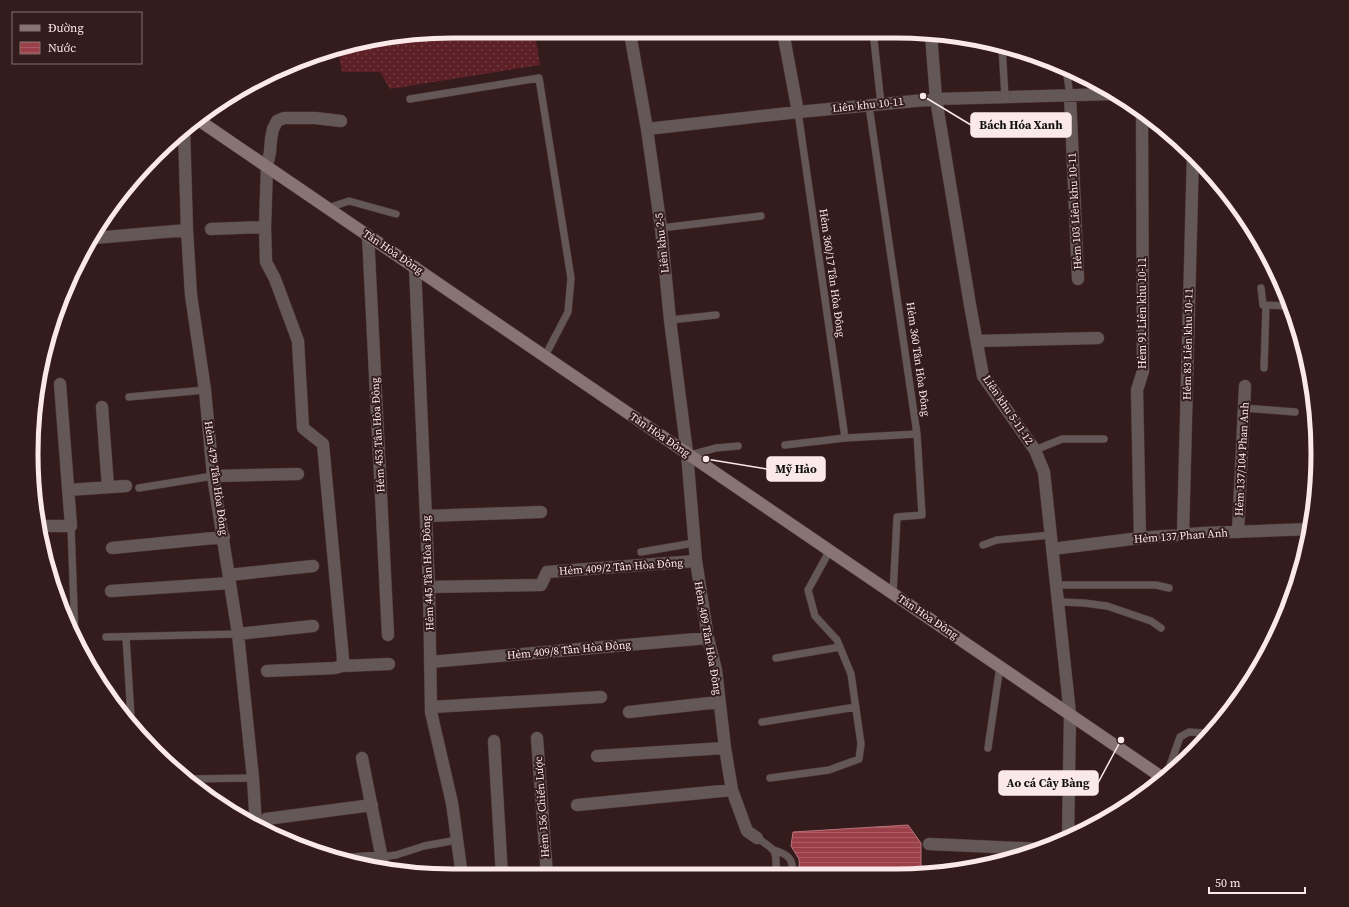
<svg xmlns="http://www.w3.org/2000/svg" width="1349" height="907" font-family="'Source Serif 4',serif">
<style>
.grass{fill:url(#grass-dots)}
.water{fill:url(#water-rules);stroke:#b87379}
.lines{fill:none;stroke-linecap:round;stroke-linejoin:round}
.lane-casing{stroke:#50393a;stroke-width:8}
.street-casing{stroke:#50393a;stroke-width:13}
.secondary-casing{stroke:#50393a;stroke-width:13}
.lane{stroke:#645757;stroke-width:7}
.street{stroke:#645757;stroke-width:12}
.secondary{stroke:#897474;stroke-width:12}
.labels{text-anchor:middle;dominant-baseline:central;stroke-width:4;stroke-linejoin:round;paint-order:stroke}
.street-label{font-size:11px;fill:#fbe9e9;stroke:#341c1d}
.rim{fill:none;stroke:#fbe9e9;stroke-width:5}
.leader{fill:none;stroke:#fbe9e9;stroke-width:1.5}
.callout-dot{fill:#fbe9e9;stroke:#341c1d;stroke-width:1.5}
.callout{fill:#fbe9e9;stroke:#fbe9e9;stroke-width:1.5}
.callout-label{font-size:12px;text-anchor:middle;font-weight:bold;fill:#111}
</style>
<defs>
<pattern id="grass-dots" width="8" height="8" patternUnits="userSpaceOnUse"><rect width="8" height="8" fill="#5c2026"/><path d="M2 2h.1M6 6h.1" fill="none" stroke="#744046" stroke-width="1.8" stroke-linecap="round"/></pattern>
<pattern id="water-rules" width="6" height="5" patternUnits="userSpaceOnUse"><rect width="6" height="5" fill="#9b4049"/><path d="M0 2.5h6" fill="none" stroke="#aa5c63"/></pattern>
</defs>
<rect width="100%" height="100%" fill="#341c1d"/>
<path class="grass" d="M535 34 540 65 390 89 380 72H342L338 49 398 35Z"/>
<path class="water" d="M908 825 921 843V873L895 876H800L799 859 791 846 793 832Z"/>
<g class="lines">
<defs>
<path id="lane" d="M873 31 881 104
M1002 47 1005 97
M1066 69 1070 95
M410 99 539 78 571 278 568 312 545 356
M869 106 917 434 922 515 897 517 893 594
M798 112 845 438
M328 208 349 201 396 214
M661 228 761 216
M1261 288 1263 305 1290 306
M1287 306V297
M670 320 716 315
M1264 368 1266 305
M129 397 205 390
M1244 408 1295 412
M785 445 845 438 917 434
M1035 450 1062 439H1104
M690 455 716 448 738 446
M139 488 213 476
M71 526 75 637
M983 545 997 540 1051 535
M641 552 694 543
M1057 585H1156L1169 588
M1059 602 1084 603 1107 606 1151 621 1161 628
M106 637 238 634
M126 637 131 717
M776 658 840 647
M762 722 856 707
M988 748 1000 666
M1167 774 1180 737 1189 732 1203 733 1206 738
M770 778 829 770 859 759 861 744 851 674 837 640 815 616 808 590 830 550
M187 779 253 778
M757 838C779 852 776 851 776 876
M774 850C790 855 793 859 793 876
M381 857 396 855 424 846 457 840"/>
<path id="street" d="M783 32 798 112
M630 33 647 129 661 228 670 320 687 453 696 561 708 638 716 670 725 748 732 790 747 831 757 838
M931 34 936 99 970 305 983 376 1035 450 1044 472 1070 714 1068 838
M1070 95 1078 279
M184 129 187 230 191 295 205 390 213 476 238 634 253 778 256 826
M647 129 798 112 936 99 1114 94
M211 229 265 227
M368 235 388 635
M94 238 187 230
M415 267 429 587 431 712 452 803 462 876
M977 341 1098 338
M102 407 108 487
M213 476 298 474
M68 490 126 486
M426 516 541 512
M39 526H71L60 384
M1238 532 1245 386
M1183 534 1193 153
M1140 538 1137 390 1143 371 1142 112
M112 548 224 537
M1052 549 1140 538 1203 533 1311 529
M229 575 313 566
M429 587 541 585 547 572 696 561
M111 591 230 583
M238 634 313 626
M430 662 708 638
M342 666 389 664
M267 671 335 668 342 666 343 659 323 444 303 428 298 341 275 279 266 262 265 227 267 166 270 152 271 139 273 129 277 121 284 118H315L341 121
M432 707 601 697
M629 712 719 702
M537 738 547 876
M494 741 502 876
M597 756 725 748
M362 758 384 869
M577 805 732 790
M266 819 372 805
M929 844 1042 849
M348 860 381 857"/>
<path id="secondary" d="M197 119 1163 778"/>
</defs>
<use href="#lane" class="lane-casing"/>
<use href="#street" class="street-casing"/>
<use href="#secondary" class="secondary-casing"/>
<use href="#lane" class="lane"/>
<use href="#street" class="street"/>
<use href="#secondary" class="secondary"/>
</g>
<g class="labels">
<g class="street-label">
<text transform="translate(868 105) rotate(-6)">Liên khu 10-11</text>
<text transform="translate(1075 211) rotate(-93)">Hẻm 103 Liên khu 10-11</text>
<text transform="translate(662 243) rotate(-96)">Liên khu 2-5</text>
<text transform="translate(393 252) rotate(34)">Tân Hòa Đông</text>
<text transform="translate(832 273) rotate(82)">Hẻm 360/17 Tân Hòa Đông</text>
<text transform="translate(1142 313) rotate(-90)">Hẻm 91 Liên khu 10-11</text>
<text transform="translate(1188 344) rotate(-89)">Hẻm 83 Liên khu 10-11</text>
<text transform="translate(918 359) rotate(82)">Hẻm 360 Tân Hòa Đông</text>
<text transform="translate(1008 410) rotate(56)">Liên khu 5-11-12</text>
<text transform="translate(378 435) rotate(-93)">Hẻm 453 Tân Hòa Đông</text>
<text transform="translate(660 435) rotate(34)">Tân Hòa Đông</text>
<text transform="translate(1242 459) rotate(-87)">Hẻm 137/104 Phan Anh</text>
<text transform="translate(216 478) rotate(82)">Hẻm 479 Tân Hòa Đông</text>
<text transform="translate(1181 536) rotate(-4)">Hẻm 137 Phan Anh</text>
<text transform="translate(621 567) rotate(-4)">Hẻm 409/2 Tân Hòa Đông</text>
<text transform="translate(428 573) rotate(-92)">Hẻm 445 Tân Hòa Đông</text>
<text transform="translate(928 617) rotate(34)">Tân Hòa Đông</text>
<text transform="translate(708 638) rotate(80)">Hẻm 409 Tân Hòa Đông</text>
<text transform="translate(569 650) rotate(-5)">Hẻm 409/8 Tân Hòa Đông</text>
<text transform="translate(542 807) rotate(-94)">Hẻm 156 Chiến Lược</text>
</g>
</g>
<path d="M0 0H1349V907H0ZM453 38H896A415 415 0 0 1 1311 453V454A415 415 0 0 1 896 869H453A415 415 0 0 1 38 454V453A415 415 0 0 1 453 38Z" fill="#341c1d" fill-rule="evenodd"/>
<path class="rim" d="M453 38H896A415 415 0 0 1 1311 453V454A415 415 0 0 1 896 869H453A415 415 0 0 1 38 454V453A415 415 0 0 1 453 38Z"/>
<path class="leader" d="M923 96L971 125M706 459L767 469M1121 740L1098 783"/>
<g class="callout-dot">
<circle cx="923" cy="96" r="4"/>
<circle cx="706" cy="459" r="4"/>
<circle cx="1121" cy="740" r="4"/>
</g>
<g class="callout">
<rect x="971" y="113" width="100" height="24" rx="4"/>
<rect x="767" y="457" width="58" height="24" rx="4"/>
<rect x="999" y="771" width="99" height="24" rx="4"/>
</g>
<g class="callout-label">
<text x="1021" y="129">Bách Hóa Xanh</text>
<text x="796" y="473">Mỹ Hảo</text>
<text x="1048" y="787">Ao cá Cây Bàng</text>
</g>
<rect x="12" y="12" width="130" height="52" fill="#341c1d" stroke="#846e6f"/>
<rect x="20" y="25" width="20" height="6" fill="#897474" stroke="#846e6f"/>
<text x="48" y="32" font-size="12" fill="#fbe9e9">Đường</text>
<rect x="20" y="42" width="20" height="12" fill="url(#water-rules)" stroke="#846e6f"/>
<text x="48" y="52" font-size="12" fill="#fbe9e9">Nước</text>
<path d="M1209 887v6h96v-6" fill="none" stroke="#fbe9e9" stroke-width="2"/>
<text x="1215" y="887" font-size="12" fill="#fbe9e9" stroke="#341c1d" stroke-width="3" paint-order="stroke">50 m</text>
</svg>
